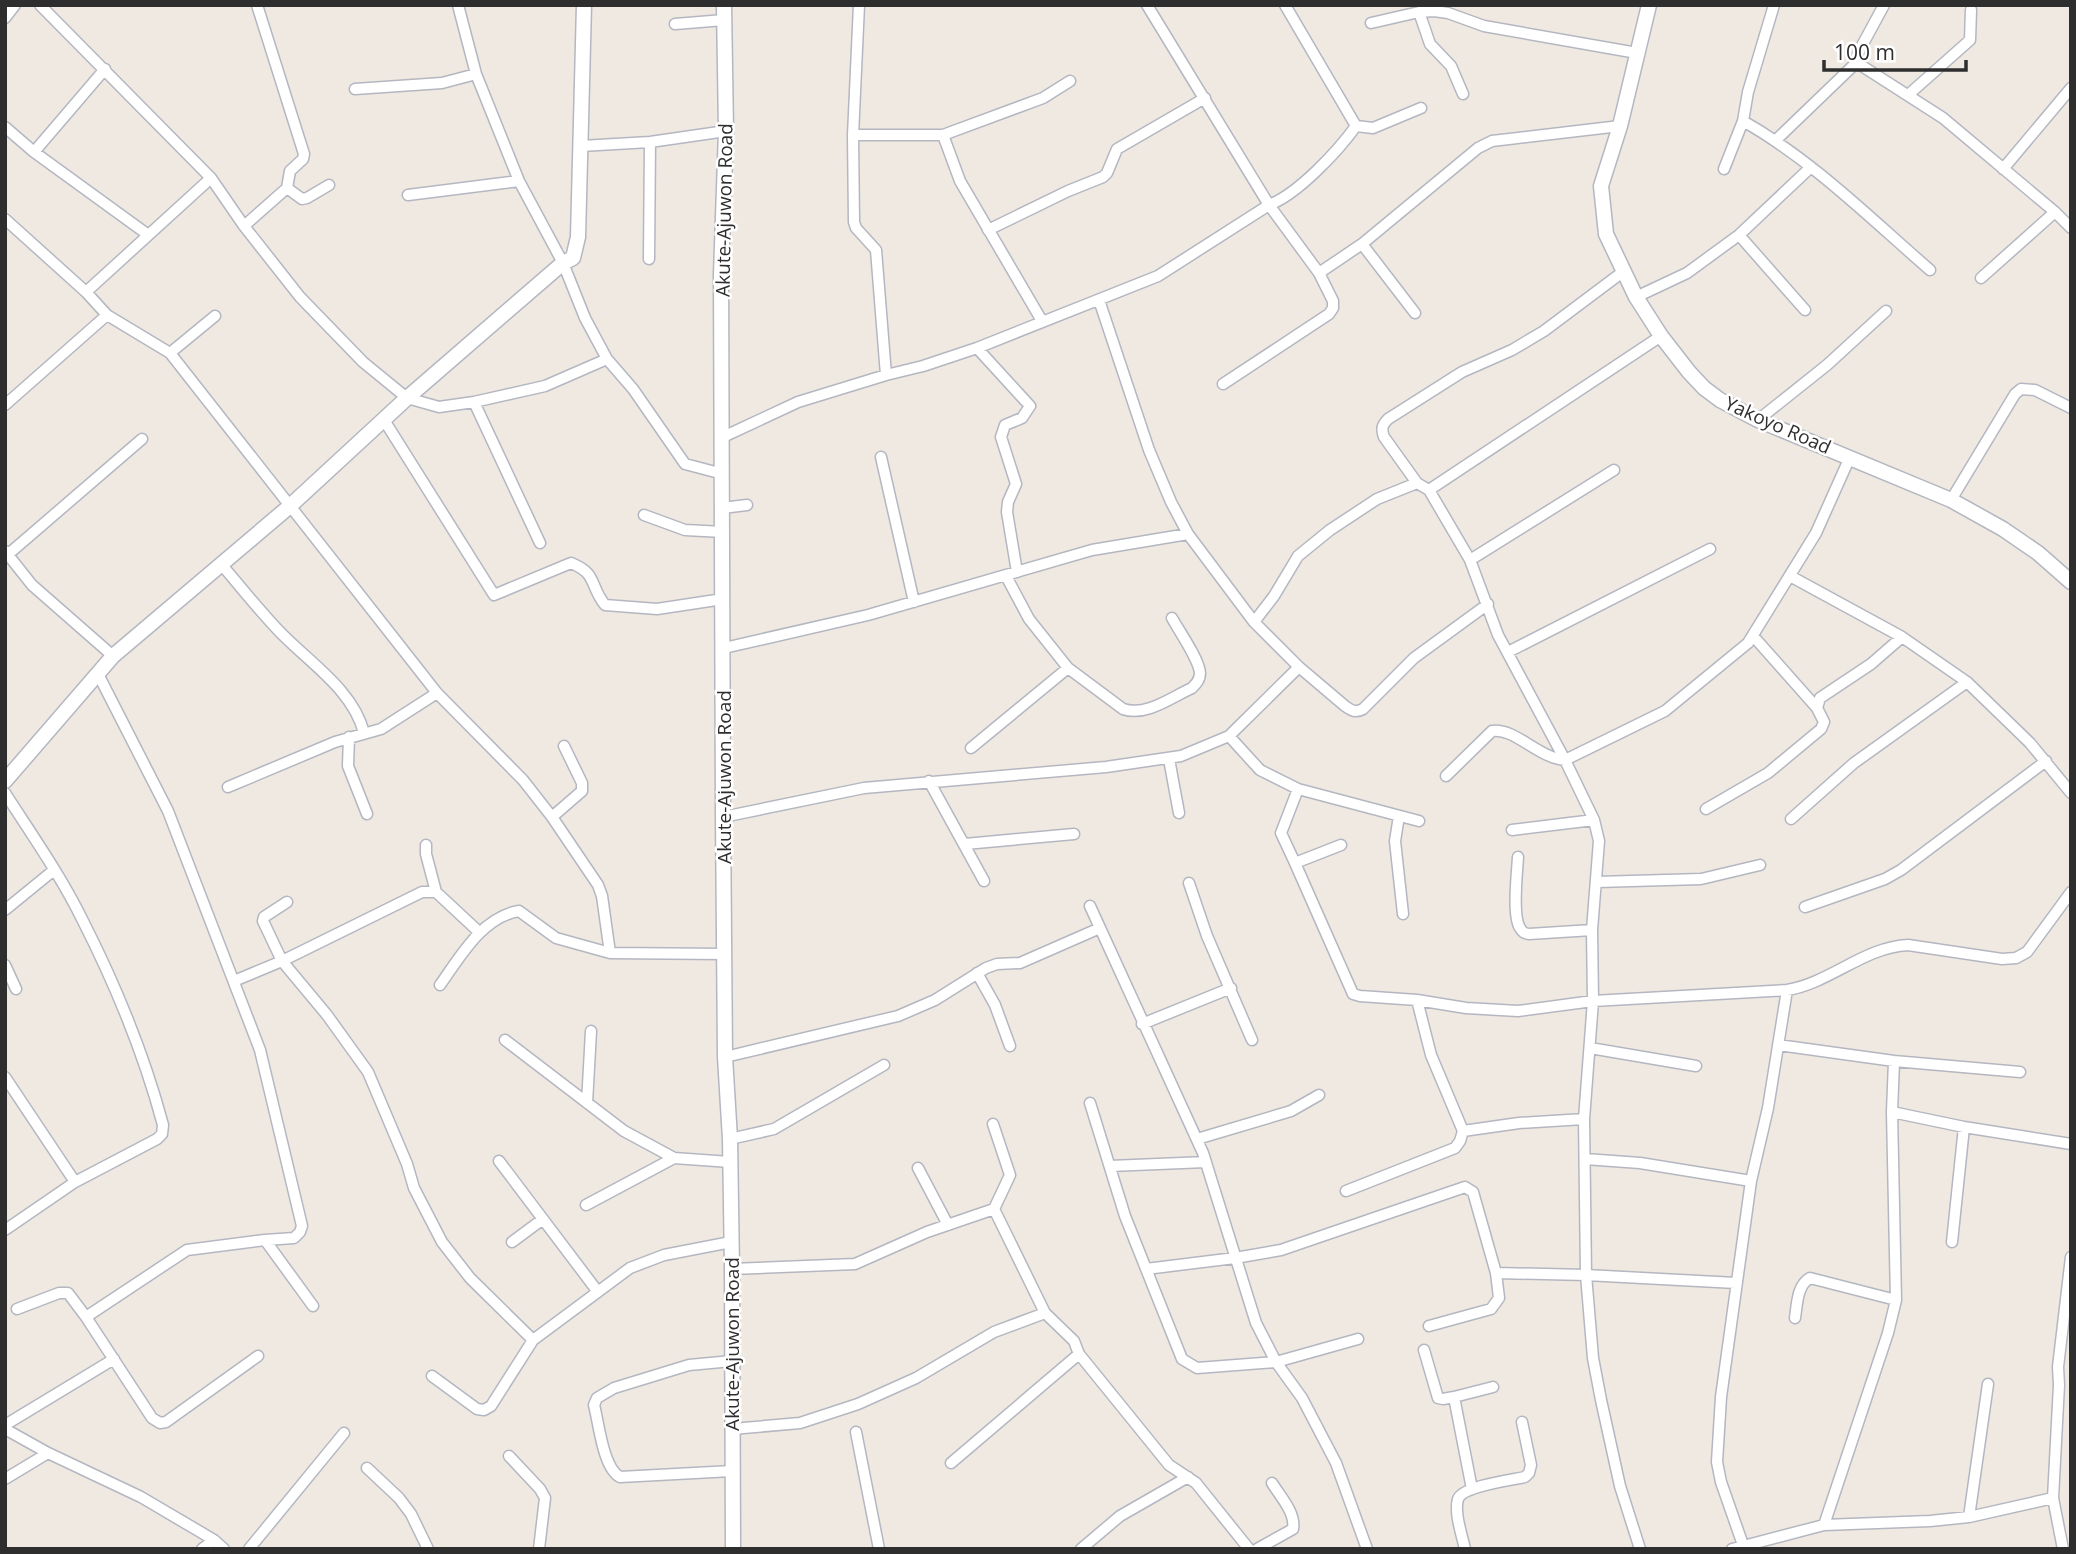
<svg xmlns="http://www.w3.org/2000/svg" width="2076" height="1554" font-family="'Open Sans',sans-serif">
<style>
.lines{fill:none;stroke-linecap:round;stroke-linejoin:round}
.street-casing{stroke:#b4b7c1;stroke-width:13}
.secondary-casing{stroke:#b4b7c1;stroke-width:17}
.street{stroke:#fff;stroke-width:10}
.secondary{stroke:#fff;stroke-width:14}
.labels{text-anchor:middle;dominant-baseline:central;stroke-width:5;stroke-linejoin:round;paint-order:stroke}
.street-label{font-size:19px;fill:#2e2e2e;stroke:#fff}
</style>
<rect width="100%" height="100%" fill="#efe9e1"/>
<g class="lines">
<defs>
<path id="street" d="M40 5 211 178 244 226 300 297 363 362 407 398 439 407 474 402 545 386 607 359
M458 5 476 74 519 181 563 263 585 318 607 359 633 389 685 464 723 474
M859 5 853 135 854 222 856 228 876 250 886 375
M1147 5 1269 205 1319 273 1333 301V308L1329 314 1223 384
M1285 5 1356 126
M1419 12 1430 44 1451 66 1463 94
M5 18 15 5
M1371 23 1419 12 1434 11 1448 13 1484 26 1637 53
M675 24 724 20
M1855 64 1862 66 1943 118 2055 212 2071 228
M355 89 442 83 476 74
M1908 95 1970 40 1971 10
M1743 121C1812 160 1870 218 1930 270
M5 127 34 152 147 234
M853 135H943L1043 98 1070 81
M943 135 960 181 1042 321
M1776 140 1855 64 1858 53 1884 5
M581 146 650 142 726 131
M34 152 105 69
M1724 169 1743 121 1748 92 1774 5
M2003 169 2071 88
M287 188 302 199 307 198 329 185
M408 195 519 181
M5 219 86 292 107 315 170 353 437 693 523 780 552 817 598 885 602 896 610 953
M244 226 287 188 290 171 303 159 304 154 257 5
M988 230 1068 191 1103 177 1107 173 1117 149 1205 98
M1739 235 1805 310
M1362 244 1415 313
M649 259 650 142
M1624 271 1544 331 1512 350 1462 372 1388 419C1382 425 1381 429 1384 437L1417 483 1429 490 1661 336
M1319 273 1362 244 1478 148 1492 141 1620 126
M1981 278 2055 212
M86 292 211 178
M1636 297 1687 273 1739 235 1811 167
M1099 300 1149 450 1171 502 1188 534 1254 622 1299 667 1345 706C1352 711 1356 713 1363 709L1414 658 1488 604
M977 348 1030 406 1022 418 1005 425 1001 437 1016 484 1008 502 1007 512 1017 572
M170 353 215 316
M474 402 540 543
M5 405 107 315
M384 420 494 595 571 563C598 574 589 585 605 605L657 609 723 599
M1758 420 1827 365 1886 311
M723 437 798 402 886 375 923 366 977 348 1158 276 1269 205C1298 194 1338 151 1356 126L1373 128 1421 108
M881 457 914 602
M1429 490 1470 560 1498 635 1565 760 1594 820 1599 841 1592 930 1593 1001 1584 1119 1586 1275 1593 1358 1601 1400 1620 1486 1640 1549
M1951 500 2015 394 2021 389 2035 390 2071 408
M722 508 747 505
M644 515 685 530 723 532
M5 551 32 585 113 656
M5 557 142 439
M1470 560 1614 470
M221 564C240 586 258 609 278 630 307 661 353 689 364 733
M1006 576 1029 619 1068 668 1123 709C1146 717 1172 697 1192 688 1196 684 1200 680 1200 673 1199 659 1179 631 1172 618
M1790 576 1902 637 1967 682 2030 743 2071 793
M1254 622 1274 596 1298 556 1330 530 1377 499 1417 483
M1754 637 1817 708
M724 648 868 615 1092 550 1188 534
M1508 652 1710 549
M1229 736 1260 770 1298 789 1419 821
M349 737 348 766 367 814
M971 748 1068 668
M1169 759 1179 813
M1446 776 1492 731C1514 727 1538 758 1565 760L1665 711 1748 643 1816 533 1850 457
M929 781 984 881
M228 787 335 742 381 729 437 693
M5 793C32 835 61 876 83 921 116 986 144 1054 163 1125L162 1134 157 1139 75 1182 5 1230
M1706 809 1768 773 1821 729 1824 722 1817 708 1820 698 1871 664 1902 637
M1399 816 1395 841 1403 914
M552 817 582 791V783L564 746
M723 817 864 788 1106 767 1181 756 1229 736 1299 667
M1791 819 1854 763 1967 682
M1512 830 1594 820
M965 844 1074 834
M426 845V854L436 892
M1341 845 1295 863 1353 994 1360 996 1417 1000 1466 1008 1518 1011 1593 1001 1787 990C1830 983 1864 947 1908 945L2002 959 2016 958 2027 952 2071 892
M1518 857C1517 874 1512 916 1520 928 1523 933 1524 933 1529 934L1592 930
M1295 863 1281 833 1298 789
M1597 882 1701 879 1760 865
M1189 883 1207 936 1252 1040
M287 902 264 917 263 921 282 961 327 1015 368 1072 407 1164 414 1188 442 1242 470 1278 533 1340
M1090 906 1203 1153 1256 1323 1276 1362 1302 1398 1336 1463 1367 1549
M1805 907 1885 879 1901 870 2046 761
M5 910 54 870
M5 965 16 989
M977 973 995 1005 1010 1046
M234 981 282 961 422 892H436L479 932
M440 985C460 957 482 917 519 911L556 938 610 953 725 954
M1142 1024 1231 988
M505 1040 624 1131 674 1158
M1778 1045 1894 1061 2020 1072
M1590 1048 1696 1066
M725 1057 898 1016 935 1000 986 968 997 964 1020 963 1100 928
M5 1077 75 1182
M587 1103 591 1031
M1090 1103 1125 1216 1182 1359 1197 1368 1276 1362 1358 1339
M1892 1112 1964 1127 2071 1144
M1463 1131 1519 1123 1584 1119
M730 1139 774 1129 884 1065
M1197 1139 1291 1111 1319 1095
M1585 1159 1640 1163 1751 1181
M499 1161 598 1292
M1110 1166 1206 1162
M918 1168 948 1225
M1346 1191 1455 1148 1460 1141 1463 1131 1431 1055 1417 1000
M586 1205 674 1158 730 1162
M994 1209 1045 1313 1074 1341 1079 1354 1169 1465 1196 1483 1249 1549
M265 1240 313 1306
M512 1242 543 1219
M1952 1242 1964 1127
M732 1269 855 1264 927 1232 994 1209 1010 1175 993 1124
M1146 1269 1235 1258 1281 1250 1465 1187 1473 1192 1496 1273 1499 1298 1491 1309 1429 1326
M1496 1273 1586 1275 1736 1283
M17 1309 59 1293H68L86 1317 152 1418 160 1423 166 1422 258 1356
M86 1317 187 1250 265 1240 294 1238 300 1232 302 1226 260 1050 168 811 98 674
M1795 1318C1797 1305 1797 1285 1810 1278L1896 1300
M1424 1350 1438 1398 1443 1399 1454 1397 1472 1489
M432 1376 477 1409 484 1410 491 1406 533 1340 630 1268 664 1255 731 1242
M1454 1397 1493 1387
M5 1425 114 1359
M5 1429 48 1453 141 1497 214 1540 224 1549
M732 1429 800 1423 858 1404 916 1378 994 1332 1045 1313
M856 1432 879 1549
M509 1456 540 1489 545 1498 539 1549
M951 1463 1079 1354
M367 1468 399 1498 411 1514 428 1549
M732 1471 620 1477C603 1468 599 1424 594 1405L597 1398 614 1388 689 1365 732 1361
M5 1479 48 1453
M1969 1517 1988 1384
M1824 1525 1888 1333 1896 1300 1892 1112 1894 1061
M1743 1545 1721 1482 1717 1462 1721 1397 1751 1181 1768 1108 1787 990
M202 1549 214 1540
M249 1549 344 1433
M1081 1549 1120 1516 1188 1477
M1257 1549 1293 1529C1296 1513 1280 1496 1272 1483
M1465 1549C1462 1535 1454 1513 1458 1499 1463 1486 1511 1480 1525 1477L1529 1473 1531 1465 1522 1422
M1732 1549 1824 1525 1930 1521 1969 1517 2053 1498
M2063 1549 2053 1498 2059 1385 2058 1367 2071 1257"/>
<path id="secondary" d="M724 5 726 131 721 274 723 817 725 1057 730 1139 732 1269 733 1549
M1649 5 1620 126 1601 186 1606 234 1636 297 1661 336 1689 372 1704 388 1720 400 1758 420 1951 500 2003 529 2038 553 2071 582
M5 781 113 656 290 506 407 398 563 263 573 258 578 237 584 5"/>
</defs>
<use href="#street" class="street-casing"/>
<use href="#secondary" class="secondary-casing"/>
<use href="#street" class="street"/>
<use href="#secondary" class="secondary"/>
</g>
<g class="labels">
<g class="street-label">
<text transform="translate(724 210) rotate(-89)">Akute-Ajuwon Road</text>
<text transform="translate(1778 425) rotate(24)">Yakoyo Road</text>
<text transform="translate(724 777) rotate(-90)">Akute-Ajuwon Road</text>
<text transform="translate(732 1344) rotate(-90)">Akute-Ajuwon Road</text>
</g>
</g>
<rect width="2076" height="1554" fill="none" stroke="#2e2e2e" stroke-width="14"/>
<path d="M1824 60v10h142v-10" fill="none" stroke="#2e2e2e" stroke-width="3.5"/>
<text x="1834" y="60" font-size="21" fill="#2e2e2e" stroke="#ffffff" stroke-width="5" paint-order="stroke">100 m</text>
</svg>
